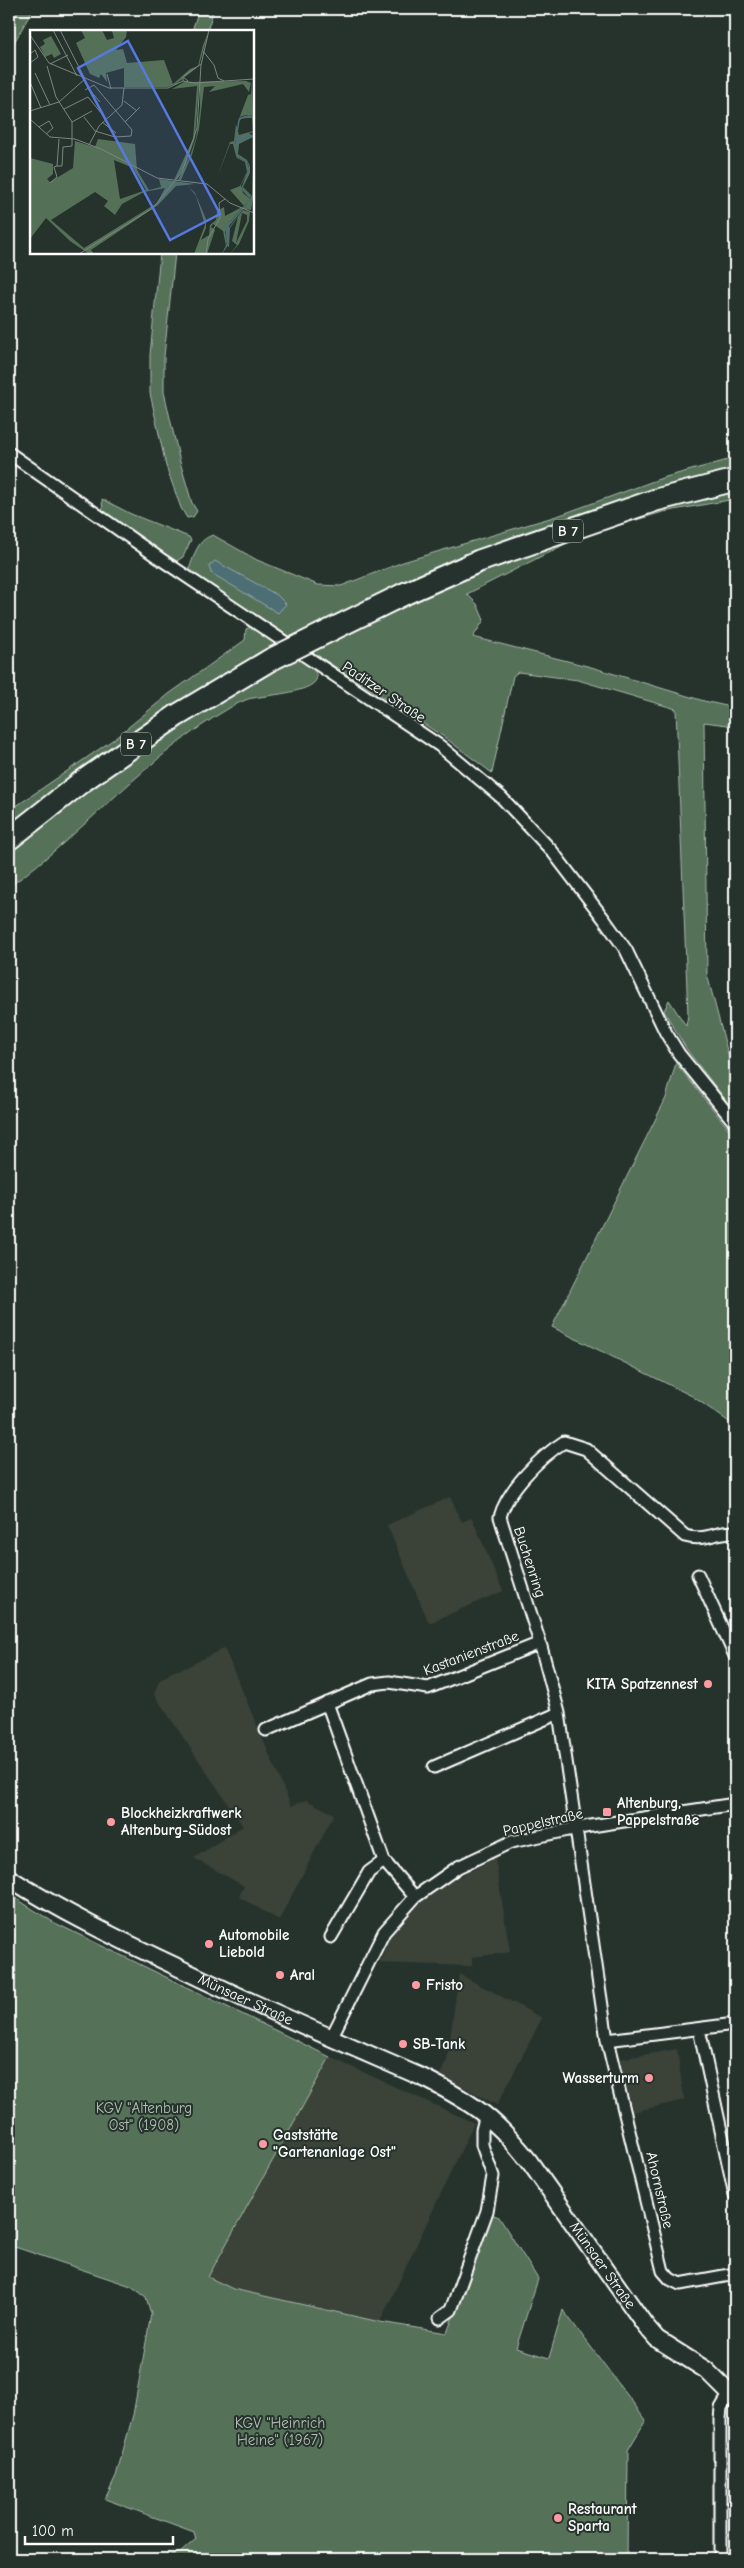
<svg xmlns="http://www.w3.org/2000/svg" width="744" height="2568" font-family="'Comic Neue',sans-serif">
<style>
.built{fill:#3b4339}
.green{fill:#547158;stroke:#aab8ac}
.water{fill:#4e6e74;stroke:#95a8ac}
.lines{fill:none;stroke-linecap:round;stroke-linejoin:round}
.street-casing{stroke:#fff;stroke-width:15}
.secondary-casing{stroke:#fff;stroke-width:20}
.highway-casing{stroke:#fff;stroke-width:25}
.street{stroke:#26332d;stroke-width:11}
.secondary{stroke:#26332d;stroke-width:16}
.highway{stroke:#26332d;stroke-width:21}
.highway-bridge-casing{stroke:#fff;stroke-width:25;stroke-linecap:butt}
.highway-bridge{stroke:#26332d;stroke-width:21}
.poi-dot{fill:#ff9aa2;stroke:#26332d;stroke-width:2}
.labels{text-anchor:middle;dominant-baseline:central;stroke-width:4;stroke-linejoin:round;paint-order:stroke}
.shield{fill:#26332d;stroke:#bec2c0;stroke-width:1}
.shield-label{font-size:14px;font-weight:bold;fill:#fff}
.street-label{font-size:15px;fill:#fff;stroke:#26332d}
.poi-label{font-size:15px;font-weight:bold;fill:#fff;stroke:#26332d;text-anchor:start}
.park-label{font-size:15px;fill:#b2bfb4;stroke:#26332d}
.inset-road{fill:none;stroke:#7d8581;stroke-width:1}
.view{fill:#567ae2;fill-opacity:0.15;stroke:#567ae2;stroke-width:2.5}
.inset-edge{fill:none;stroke:#fff;stroke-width:2.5}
</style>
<rect width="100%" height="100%" fill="#26332d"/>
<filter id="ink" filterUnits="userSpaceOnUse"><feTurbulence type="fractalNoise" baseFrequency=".02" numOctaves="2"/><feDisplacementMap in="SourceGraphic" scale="10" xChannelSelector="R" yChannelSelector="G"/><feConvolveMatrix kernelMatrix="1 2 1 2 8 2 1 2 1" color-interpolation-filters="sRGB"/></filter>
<g filter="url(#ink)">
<path class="built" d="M450 1497 462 1522 472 1518 503 1591 429 1623 387 1525Z
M224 1648 291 1806 306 1800 334 1814 279 1920 239 1897 244 1886 194 1858 243 1826 154 1694 159 1681 172 1672 187 1667Z
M495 1858 510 1952 472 1957V1966L380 1963 388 1940 402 1922 425 1898 449 1882Z
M459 1974 542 2018 497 2105 440 2075 447 2060Z
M677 2049 684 2100 633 2112 620 2059Z
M330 2057 474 2123 380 2322 233 2289 208 2277Z"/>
<path class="green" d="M9 9H33L11 48 9 47Z
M199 9H214L207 31H192Z
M160 253H175L164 356V392L180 462 192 503 197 511 193 517 187 518 181 508 166 466 150 393V355Z
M735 458V499L663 512 579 537 467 594 477 604 484 620 473 637 591 667 704 701 735 708V726L704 722 707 974 730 1062 735 1071V1112L687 1050 664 1011 669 1000 686 1026 688 1015 676 709 578 680 518 672 513 676 492 773 444 737 191 574 189 569C195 554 197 540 213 535L257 560 318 585 341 586 403 562 560 515 662 478Z
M102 499 131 514 189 537 191 540 183 557 175 562 103 514Z
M252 626 277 644 257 655 9 830V811L114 739 169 694 245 640 246 629Z
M298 657C354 692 268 694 248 699 243 701 236 704 231 707 148 755 86 831 9 887V849L180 722 274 666 277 669Z
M676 1063 735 1137V1426L692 1396 552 1327 666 1098Z
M9 1894 53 1922 330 2057 208 2277 233 2289 380 2322 447 2333 491 2214 499 2217 538 2279 516 2348 549 2358 563 2310 646 2420 628 2450 627 2559H152L180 2553 196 2539 194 2532 105 2499 116 2476 133 2415 151 2314 146 2297 131 2286 9 2245Z"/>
<path class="water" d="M215 561 277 595 286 604 278 613 211 573 209 566Z"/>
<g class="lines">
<defs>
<path id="street" d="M9 453 162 560 440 746 501 797 552 851 604 919 626 950 666 1033 679 1054 735 1123
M735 1532C716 1531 705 1542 685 1536L586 1449 564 1442C540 1457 507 1490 500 1517L540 1643 559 1713 607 2040 663 2271 670 2279 680 2284 735 2274
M698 1575 735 1656
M327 1703 384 1861 415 1897
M266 1730 372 1684 389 1682 428 1688 540 1643
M434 1767 559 1713
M331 1937 369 1872 384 1861
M699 2029 735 2195
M331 2038 384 1932 415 1897 458 1867 511 1842 578 1828 735 1804
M607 2040 735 2024
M440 2318 451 2310 487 2211 493 2176 482 2145V2130L486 2114
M720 2559V2419L721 2408 730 2393"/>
<g id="secondary">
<path id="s1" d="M9 1878C61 1911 116 1938 173 1965 256 2006 341 2042 426 2079 473 2103 496 2119 529 2161L645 2325 657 2339 706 2370 735 2399"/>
</g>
<path id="highway" d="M404 594 479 561 656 500 735 480
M9 839 80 783 176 716 270 660"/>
</defs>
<use href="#street" class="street-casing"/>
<use href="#secondary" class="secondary-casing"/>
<use href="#highway" class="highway-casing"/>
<use href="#street" class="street"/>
<use href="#secondary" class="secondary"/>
<use href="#highway" class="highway"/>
<defs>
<path id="highway-bridge" d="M270 660 404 594"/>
</defs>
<use href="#highway-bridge" class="highway-bridge-casing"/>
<use href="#highway-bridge" class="highway-bridge"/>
</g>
</g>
<g class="poi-dot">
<circle cx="708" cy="1684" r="5"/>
<rect x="602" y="1807" width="10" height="10" rx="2.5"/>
<circle cx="111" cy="1822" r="5"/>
<circle cx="209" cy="1944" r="5"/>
<circle cx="280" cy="1975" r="5"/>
<circle cx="416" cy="1985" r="5"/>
<circle cx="403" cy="2044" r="5"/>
<circle cx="649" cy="2078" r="5"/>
<circle cx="263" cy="2144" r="5"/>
<circle cx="558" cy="2518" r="5"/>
</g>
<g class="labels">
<g class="shield">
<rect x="553" y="519.5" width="30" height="23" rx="4"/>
<rect x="121" y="732.5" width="30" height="23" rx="4"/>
</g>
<g class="shield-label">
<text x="568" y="531">B 7</text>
<text x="136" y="744">B 7</text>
</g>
<g class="street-label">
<text transform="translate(384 692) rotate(34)">Paditzer Straße</text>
<text transform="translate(530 1562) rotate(72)">Buchenring</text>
<text transform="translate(471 1653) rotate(-21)">Kastanienstraße</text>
<text transform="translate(543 1822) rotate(-13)">Pappelstraße</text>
<text stroke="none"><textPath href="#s1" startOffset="266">Münsaer Straße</textPath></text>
<text transform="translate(660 2190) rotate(77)">Ahornstraße</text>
<text stroke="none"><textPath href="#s1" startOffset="724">Münsaer Straße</textPath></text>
</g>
<g class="poi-label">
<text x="698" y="1684" text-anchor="end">KITA Spatzennest</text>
<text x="617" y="1803">Altenburg,<tspan x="617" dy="17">Pappelstraße</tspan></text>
<text x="121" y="1813">Blockheizkraftwerk<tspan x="121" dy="17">Altenburg-Südost</tspan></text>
<text x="219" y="1935">Automobile<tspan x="219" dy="17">Liebold</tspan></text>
<text x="290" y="1975">Aral</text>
<text x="426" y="1985">Fristo</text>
<text x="413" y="2044">SB-Tank</text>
<text x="639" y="2078" text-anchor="end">Wasserturm</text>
<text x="273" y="2135">Gaststätte<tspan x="273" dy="17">"Gartenanlage Ost"</tspan></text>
<text x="568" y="2509">Restaurant<tspan x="568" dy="17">Sparta</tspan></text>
</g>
<g class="park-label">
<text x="144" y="2108">KGV "Altenburg<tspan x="144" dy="17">Ost" (1908)</tspan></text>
<text x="280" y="2423">KGV "Heinrich<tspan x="280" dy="17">Heine" (1967)</tspan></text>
</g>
</g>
<g transform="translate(30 30)">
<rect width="224" height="224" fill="#26332d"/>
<path d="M51 0H72L77 10 84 8 82 1 97 0 96 7 86 20 93 19 97 33 134 30 143 54 160 39 168 36 173 15 179 0 169 36 146 54 138 57H94V38L76 43 77 52 71 44 69 48 60 44 46 13 55 8ZM21 6 31 24 24 28 22 24 15 27 10 17 15 14 13 10ZM216 51 221 53 219 62 213 54 179 62 185 56 174 57 169 99 162 125 151 150H148L160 126 166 108 170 79V56H169L165 108 156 134 147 149 144 150 163 109 167 56 142 59 154 52ZM222 51 223 86 218 85 212 86 210 87 209 91 211 87 217 86 224 87V102L219 103 223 106 205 110 209 128 213 130 215 132 218 138V142L211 155 213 163 220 169 200 192 195 202 197 211 196 216 193 201 183 194 181 197 185 200 177 224H164L175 195 166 166 158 156 165 163 176 189V198L171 210 179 205 180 195 186 190 187 181 194 177 195 186 214 176 200 160 210 156 217 142 215 132 207 128 206 126 203 114H200L187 148 200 112 204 111 206 94 209 105 223 101 222 88H212L207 94 218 65 221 64ZM219 105 223 107 209 114 208 124 217 130 220 136V143L213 157 222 166 224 113V162L221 180 214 179 221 167 212 159 219 137 217 132 208 126V112ZM68 109 105 114 107 140 119 160 131 157 129 149 165 154 146 156 128 175 61 220 64 224H59L40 211 16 188 0 209V128L23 134V144L17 149 20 152 43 138 45 111 65 117ZM84 130 103 138 116 160 90 169ZM135 158 127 173 54 218 21 190 65 162 78 171 74 176 85 185 92 174 114 162ZM213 180 220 182 219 191 209 214 200 224 207 215 202 211 208 187 200 198 199 217H198V199ZM212 183 217 185V191L206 213Z" fill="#547158" fill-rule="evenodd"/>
<path d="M219 85 224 87 210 89 208 101 205 109 219 104 224 106 208 113V125L217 132 220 141 212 159 220 166 221 170 199 196V214L192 224 197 213 195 198 220 169 211 159 218 140 215 132 207 126 205 108 209 88Z" fill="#4e6e74"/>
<path class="inset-road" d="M23 0 47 46M30 0 55 49M0 5 19 33 79 58H138L153 51M173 21 184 35 188 48 194 51M0 24 5 20 8 27 0 33M20 34 38 25M17 36 26 67 42 92V116L33 117 32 136H27M5 43 20 75M77 44 81 59M154 46 171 34M158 51 153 47V51L165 53 224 49M0 52 11 78M58 58 70 72M94 71 107 81M34 79 58 67 76 89M0 81 29 72 55 49M54 87 65 101 85 107 101 106 102 100 64 55 55 60M0 89 20 107 45 109 71 119 127 148 177 154 200 173 224 183M42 92 62 81M72 92 86 103M95 92 110 77M9 97 19 91 23 98 16 104M59 115 69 96 92 75 94 58M20 153 27 147 24 137 27 136 29 109M49 224 123 178 152 142 167 98 171 35 179 0M176 224 178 209 190 188 189 173 195 169"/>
<path class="view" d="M98 11 190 184 140 210 48 38Z"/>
<rect width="224" height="224" class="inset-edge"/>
</g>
<rect width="744" height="2568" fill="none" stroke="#26332d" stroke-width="30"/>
<rect x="15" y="15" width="714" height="2538" fill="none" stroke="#fff" stroke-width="2" filter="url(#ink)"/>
<path d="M25 2536v8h148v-8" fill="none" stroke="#ffffff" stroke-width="2.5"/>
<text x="32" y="2536" font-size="15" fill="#ffffff" stroke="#26332d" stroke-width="4" paint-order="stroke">100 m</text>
</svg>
